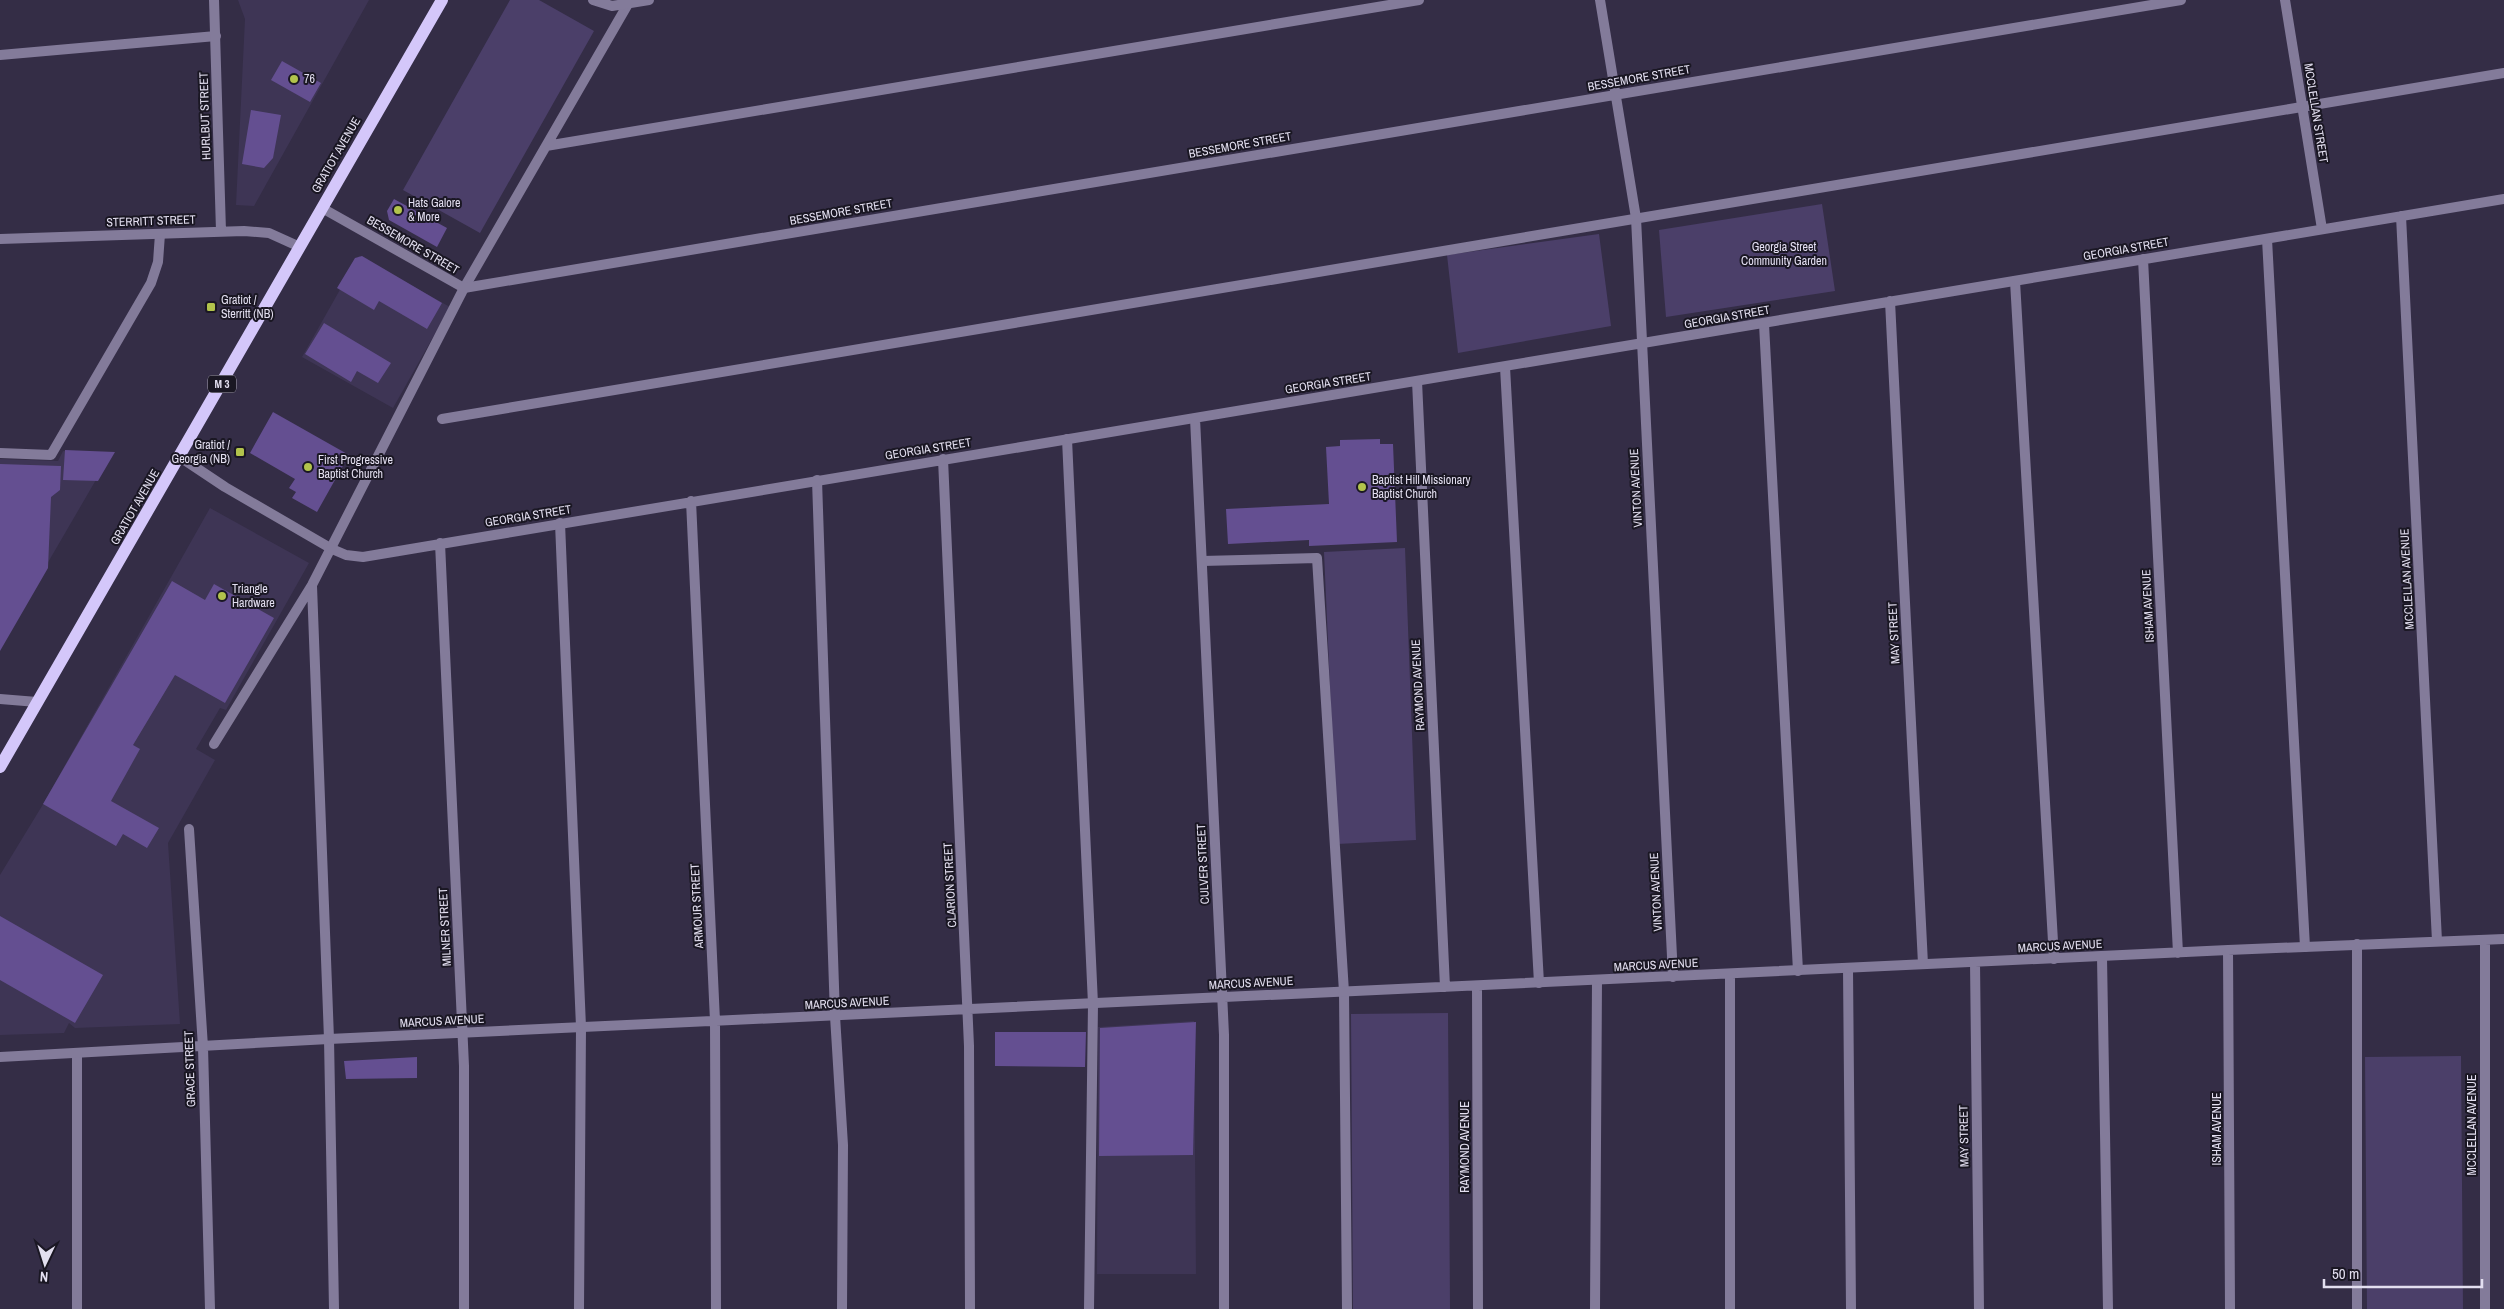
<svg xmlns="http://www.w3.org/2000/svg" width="2504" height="1309" font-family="'Archivo Narrow',sans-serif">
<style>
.built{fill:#3e3555}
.green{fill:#4b3f69}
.building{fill:#644f91}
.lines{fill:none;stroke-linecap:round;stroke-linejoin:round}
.lane{stroke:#837b9a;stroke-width:10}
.street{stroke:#837b9a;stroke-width:10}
.primary{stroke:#d4c7fa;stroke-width:12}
.poi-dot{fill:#b2c34c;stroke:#1a1723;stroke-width:2}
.labels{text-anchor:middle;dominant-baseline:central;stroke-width:4;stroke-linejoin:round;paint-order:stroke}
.shield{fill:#1a1723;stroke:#a7a3b2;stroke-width:1}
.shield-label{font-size:11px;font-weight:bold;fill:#e3dff0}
.street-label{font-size:12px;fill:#e3dff0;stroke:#1a1723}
.poi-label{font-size:12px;fill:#e3dff0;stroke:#1a1723;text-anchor:start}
.park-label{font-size:12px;fill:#e5e0f4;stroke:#1a1723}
</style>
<rect width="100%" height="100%" fill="#342d46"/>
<path class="built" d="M238 0H369L254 206 236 205 245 19Z
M359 256 450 307 393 408 302 357Z
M63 451 111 454 0 645V459L58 461Z
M210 508 309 563 226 710 220 708 196 749 215 760 168 843 180 1024 75 1028 69 1023 64 1033 0 1035V875L42 806Z
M1194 1021 1196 1274H1097L1098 1027Z"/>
<path class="green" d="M510 0H539L594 31 480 233 403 190Z
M1822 204 1835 291 1666 317 1659 230Z
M1599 234 1611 326 1458 353 1447 255Z
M1405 548 1416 840 1337 844 1324 552Z
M1448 1013 1450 1309H1353L1351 1014Z
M2461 1056 2463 1309H2367L2365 1057Z"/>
<path class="building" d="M282 61 321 83 310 102 271 80Z
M251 110 281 115 273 158 264 168 242 164Z
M394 199 447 228 437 247 389 220 387 211Z
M362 256 442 303 427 329 379 301 374 310 337 288 355 258Z
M324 323 391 363 378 383 357 371 351 382 305 354Z
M273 412 349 455 317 512 292 498 296 492 289 488 295 479 250 453Z
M1380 439V444H1393L1397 542 1309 546V540L1228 544 1226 509 1329 504 1326 447 1340 446V440Z
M65 450 115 452 98 481 63 480Z
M0 464 61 466 60 490 51 497 48 568 0 651Z
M172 581 205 600 214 584 274 618 225 703 175 675 133 745 140 749 111 801 159 828 147 848 123 834 116 846 43 804Z
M0 916 103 975 75 1023 0 980Z
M1196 1022 1193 1155 1099 1156 1100 1028Z
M995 1032H1086L1085 1067 995 1066Z
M417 1057V1078L346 1079 344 1061Z"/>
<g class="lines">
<path class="lane" d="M0 55 216 36
M546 146 1419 0
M2267 239 2305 947
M2015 281 2054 959
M1764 324 1798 971
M1505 367 1539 983
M442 419 2504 73
M1067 439 1093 1004 1089 1309
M0 453 51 455 151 283 158 262 160 234
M817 480 835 1016 843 1145 842 1309
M560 523 581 1027 579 1309
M1202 561 1317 558 1344 992 1347 1309
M312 586 329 1039 334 1309
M0 699 37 702
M214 744 312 585 464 288 628 4
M2357 944V1309
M2102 957 2108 1309
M1848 969 1851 1309
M77 1309V1054
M1595 1309 1597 980"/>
<path class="street" d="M214 0 221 231
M593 0 612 6 649 0
M1600 0 1636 218 1673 977
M2285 0 2322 229
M322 208 464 288 2181 0
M2401 216 2437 941
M0 239 244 231 269 233 300 247
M2143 259 2178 953
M1890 301 1923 964
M1417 381 1445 987
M1195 418 1224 1035V1309
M180 457 225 487 332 549 346 555 363 557 2504 199
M943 459 969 1046 970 1309
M691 501 715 1021 716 1309
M440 543 464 1066V1309
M189 829 203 1047 210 1309
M2485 940V1309
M2228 950 2230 1309
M1975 962 1979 1309
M1730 974V1309
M1477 986 1478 1309
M0 1057 329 1039 2228 950 2504 939"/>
<path class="primary" d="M0 767 442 0"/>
</g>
<g class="poi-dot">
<circle cx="294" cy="79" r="5"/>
<circle cx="398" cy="210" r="5"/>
<rect x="206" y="302" width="10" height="10" rx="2.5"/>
<rect x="235" y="447" width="10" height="10" rx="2.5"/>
<circle cx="308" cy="467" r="5"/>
<circle cx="1362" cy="487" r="5"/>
<circle cx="222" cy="596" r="5"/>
</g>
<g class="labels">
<rect class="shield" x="208" y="375.5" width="28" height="17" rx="4"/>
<g class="shield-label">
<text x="222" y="384">M 3</text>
</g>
<g class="street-label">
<text transform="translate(1639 78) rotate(-10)">BESSEMORE STREET</text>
<text transform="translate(2316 113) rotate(81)">MCCLELLAN STREET</text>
<text transform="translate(205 116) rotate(-92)">HURLBUT STREET</text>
<text transform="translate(1240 145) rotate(-10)">BESSEMORE STREET</text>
<text transform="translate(336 155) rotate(-60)">GRATIOT AVENUE</text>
<text transform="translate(841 212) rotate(-10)">BESSEMORE STREET</text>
<text transform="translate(151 221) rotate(-2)">STERRITT STREET</text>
<text transform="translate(413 245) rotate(30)">BESSEMORE STREET</text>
<text transform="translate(2126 249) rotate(-10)">GEORGIA STREET</text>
<text transform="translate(1727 317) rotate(-10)">GEORGIA STREET</text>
<text transform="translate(1328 383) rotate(-9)">GEORGIA STREET</text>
<text transform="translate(928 449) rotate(-9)">GEORGIA STREET</text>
<text transform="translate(1636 488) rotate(-93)">VINTON AVENUE</text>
<text transform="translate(135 507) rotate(-60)">GRATIOT AVENUE</text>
<text transform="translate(528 516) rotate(-9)">GEORGIA STREET</text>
<text transform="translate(2407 579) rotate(-93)">MCCLELLAN AVENUE</text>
<text transform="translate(2148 606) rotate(-93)">ISHAM AVENUE</text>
<text transform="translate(1894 633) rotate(-93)">MAY STREET</text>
<text transform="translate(1418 685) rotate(-93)">RAYMOND AVENUE</text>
<text transform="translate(1203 864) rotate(-93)">CULVER STREET</text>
<text transform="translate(950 885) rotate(-93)">CLARION STREET</text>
<text transform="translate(1656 892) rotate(-93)">VINTON AVENUE</text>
<text transform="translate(697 906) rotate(-93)">ARMOUR STREET</text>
<text transform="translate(445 927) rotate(-93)">MILNER STREET</text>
<text transform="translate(2060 946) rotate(-3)">MARCUS AVENUE</text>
<text transform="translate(1656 965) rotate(-3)">MARCUS AVENUE</text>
<text transform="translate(1251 983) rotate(-3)">MARCUS AVENUE</text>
<text transform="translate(847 1003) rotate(-3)">MARCUS AVENUE</text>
<text transform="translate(442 1021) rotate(-3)">MARCUS AVENUE</text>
<text transform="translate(190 1069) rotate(-92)">GRACE STREET</text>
<text transform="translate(2472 1125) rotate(-90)">MCCLELLAN AVENUE</text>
<text transform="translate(2217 1129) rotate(-90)">ISHAM AVENUE</text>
<text transform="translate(1964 1136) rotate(-91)">MAY STREET</text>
<text transform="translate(1465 1147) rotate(-90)">RAYMOND AVENUE</text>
</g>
<g class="poi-label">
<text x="304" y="79">76</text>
<text x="408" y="203">Hats Galore<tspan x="408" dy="14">&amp; More</tspan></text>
<text x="221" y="300">Gratiot /<tspan x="221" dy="14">Sterritt (NB)</tspan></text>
<text x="230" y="445" text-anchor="end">Gratiot /<tspan x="230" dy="14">Georgia (NB)</tspan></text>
<text x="318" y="460">First Progressive<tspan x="318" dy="14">Baptist Church</tspan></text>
<text x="1372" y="480">Baptist Hill Missionary<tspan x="1372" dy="14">Baptist Church</tspan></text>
<text x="232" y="589">Triangle<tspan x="232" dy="14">Hardware</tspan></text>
</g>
<g class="park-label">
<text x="1784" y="247">Georgia Street<tspan x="1784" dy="14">Community Garden</tspan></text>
</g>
</g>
<g transform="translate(45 1264) rotate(184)" stroke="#1a1723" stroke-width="4" paint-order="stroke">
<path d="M0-4L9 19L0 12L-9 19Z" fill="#e3dff0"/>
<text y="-8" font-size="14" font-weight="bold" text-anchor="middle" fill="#e3dff0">N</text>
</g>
<path d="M2324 1279v8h158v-8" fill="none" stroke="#e3dff0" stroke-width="2.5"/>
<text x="2332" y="1279" font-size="15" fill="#e3dff0" stroke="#1a1723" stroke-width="4" paint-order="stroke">50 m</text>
</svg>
